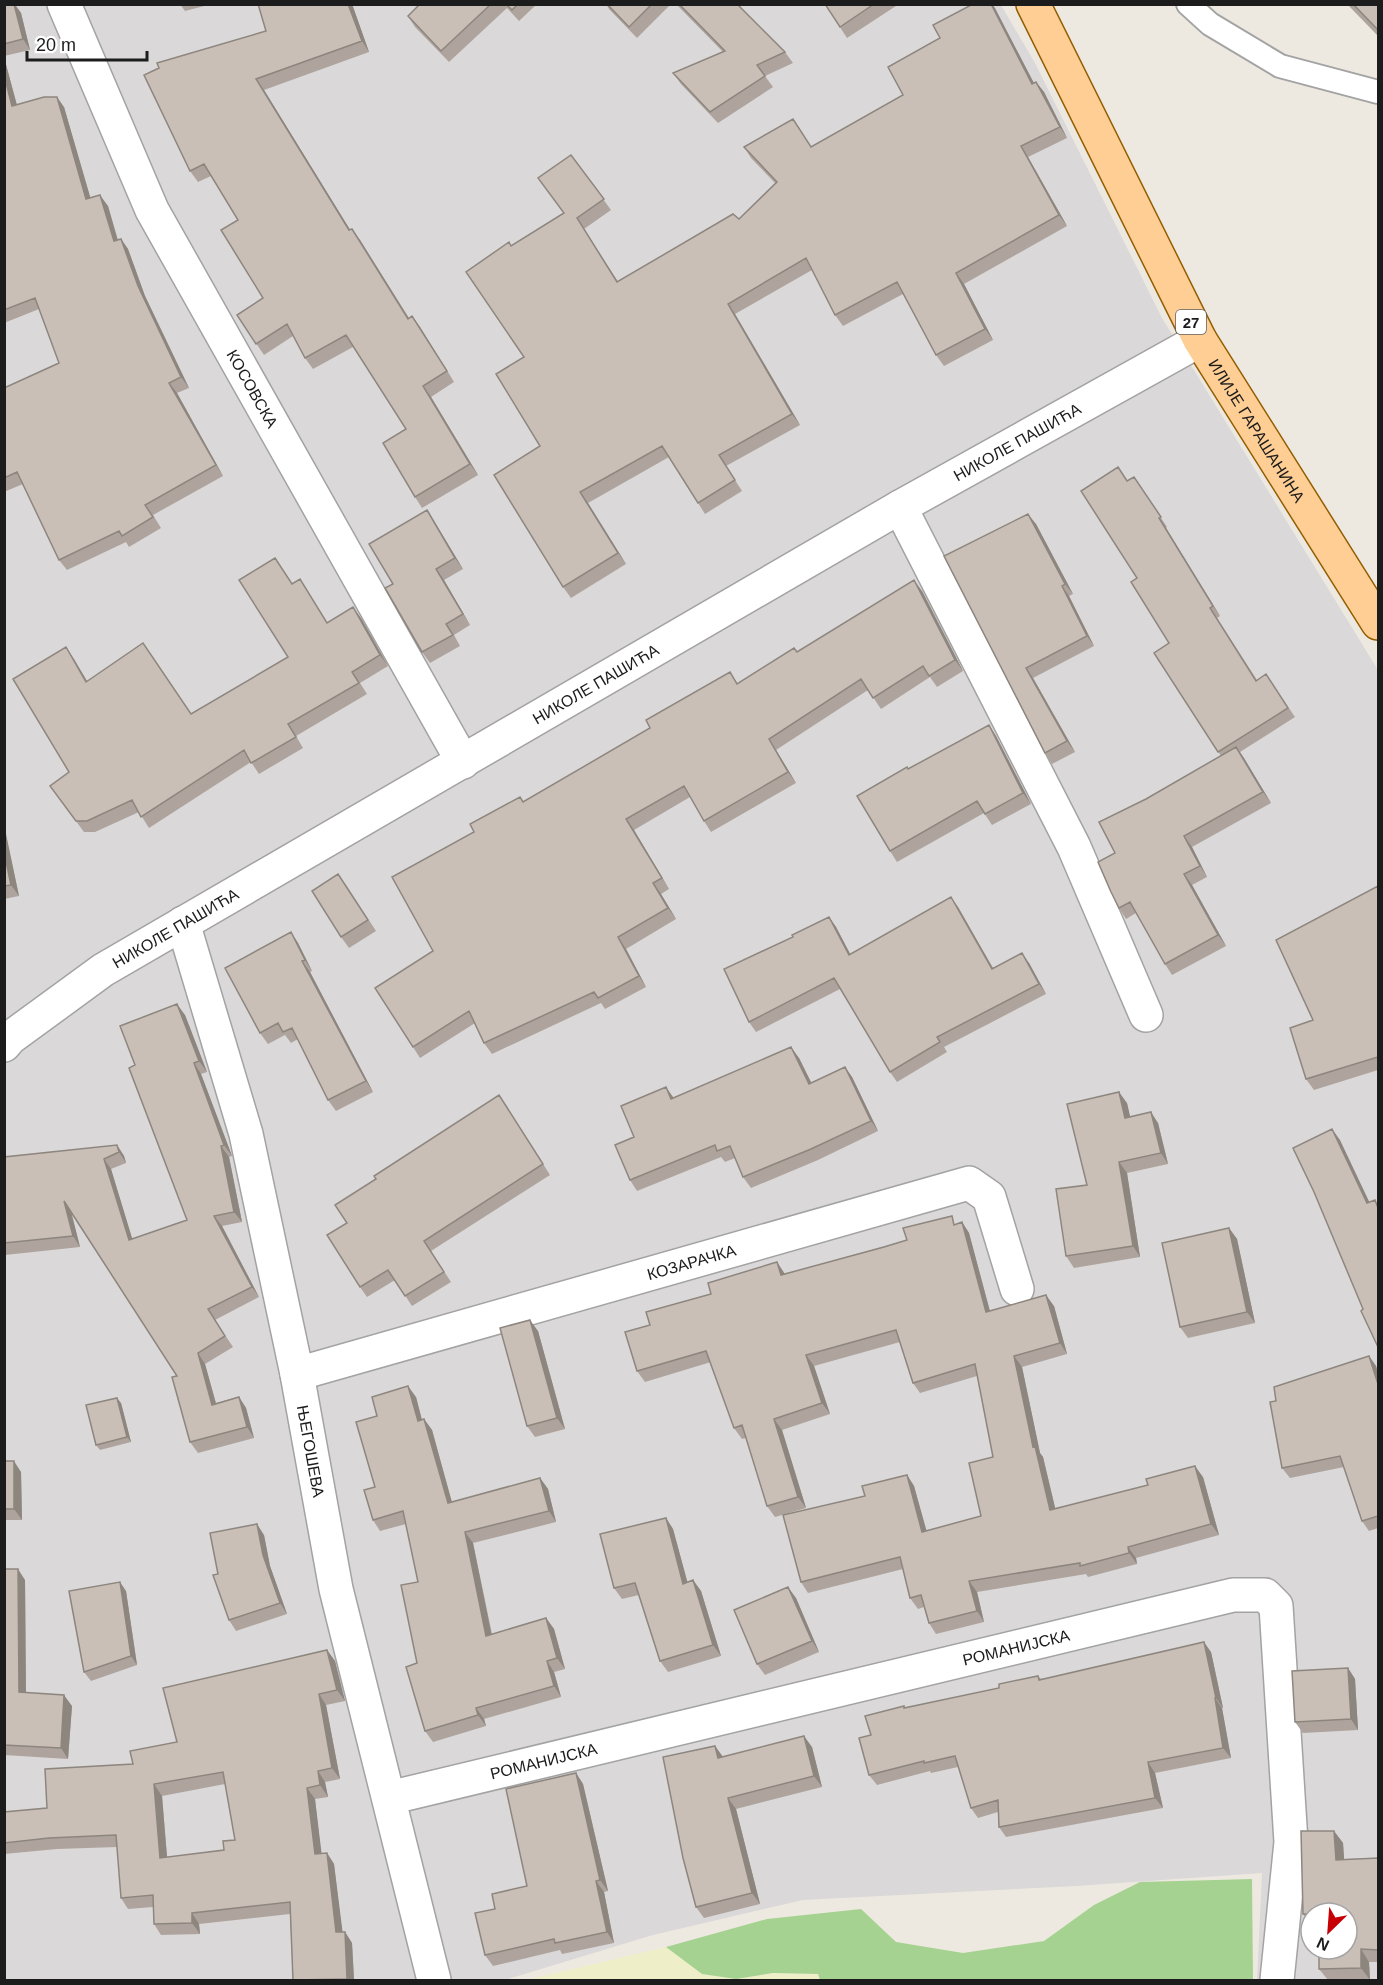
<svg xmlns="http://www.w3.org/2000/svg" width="1383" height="1985" font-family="Helvetica,sans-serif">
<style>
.residential{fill:#dad8d9;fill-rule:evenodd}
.farmland{fill:#eeefc9}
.forest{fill:#a6d291}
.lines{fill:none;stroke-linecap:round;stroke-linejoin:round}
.service-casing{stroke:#a3a3a3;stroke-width:26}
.minor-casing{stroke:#a3a3a3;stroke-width:36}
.primary-casing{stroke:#935e00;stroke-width:36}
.service{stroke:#fff;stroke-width:22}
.minor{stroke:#fff;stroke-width:33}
.primary{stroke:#ffce94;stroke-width:33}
.wall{fill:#aea49d;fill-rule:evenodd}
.shaded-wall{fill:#8d867f}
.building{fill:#cabfb6;stroke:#8d867f;stroke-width:1.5;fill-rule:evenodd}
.labels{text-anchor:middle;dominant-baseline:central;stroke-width:6;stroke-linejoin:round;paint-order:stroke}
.shield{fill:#fff;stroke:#606060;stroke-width:1.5}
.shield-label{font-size:15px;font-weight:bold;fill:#1c1c1c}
.street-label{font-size:16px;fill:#1c1c1c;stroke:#fff}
</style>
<rect width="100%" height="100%" fill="#eee9e0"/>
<path class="residential" d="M5 5H1001L1035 63 1162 318 1378 670V1980H1257L1262 1873 1077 1886 803 1900 653 1935 505 1980H5ZM1311 1913H1347V1949H1311Z"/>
<path class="farmland" d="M666 1947 702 1974 736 1979 773 1973 818 1974 820 1980H526Z"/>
<path class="forest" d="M1252 1879 1253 1980H820L818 1974 773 1973 736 1979 702 1974 666 1947 767 1919 861 1909 896 1942 963 1953 1044 1941 1094 1905 1140 1882Z"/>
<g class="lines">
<defs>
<path id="service" d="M1188 4 1210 24 1280 66 1378 92"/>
<g id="minor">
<path id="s1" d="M64 4 152 210 463 762"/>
<path d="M900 507 1074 847 1146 1015"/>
<path id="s2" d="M183 923 246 1134 297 1374 336 1589 434 1980"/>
<path id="s3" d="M4 1045 10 1038 103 970 900 507 1200 340"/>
<path id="s4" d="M297 1374 969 1183 989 1197 1017 1289"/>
<path id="s5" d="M389 1798 1233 1595H1265L1276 1606 1291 1842 1277 1980"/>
</g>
<g id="primary">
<path id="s6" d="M1033 4 1200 340 1378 623"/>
</g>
</defs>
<use href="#service" class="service-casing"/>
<use href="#minor" class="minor-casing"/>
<use href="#primary" class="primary-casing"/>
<use href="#service" class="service"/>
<use href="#minor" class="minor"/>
<use href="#primary" class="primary"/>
</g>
<path class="wall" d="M7 4H15L21 13 30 50 4 56V5Z
M180 4H212L185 11Z
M352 4 369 52 264 90 350 230 360 240 409 318 412 316 420 327 454 382 431 397 478 475 422 508 415 497 406 429 353 347 313 369 305 358 293 336 264 355 237 315 263 298 238 220 211 176 198 182 190 171 266 31Z
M420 4H537L519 21 507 8 449 62 415 27 408 16Z
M606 4H671L637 38 609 9Z
M676 4H737L785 52 793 63 765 76 773 87 718 123 681 84 673 73 723 52Z
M825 4H899L847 38Z
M973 4H992L1034 83 1036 82 1044 92 1067 138 1028 157 1067 226 964 284 993 340 944 366 936 355 903 294 843 326 835 315 812 270 735 314 800 425 726 466 742 491 705 514 669 457 588 503 626 564 571 598 563 587 524 357 511 246 564 213 571 155 611 210 584 229 618 282 739 219 775 183 751 158 744 147H811L903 95 940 38Z
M1347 4H1378V36Z
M4 57 17 105 64 107 90 198 108 206 118 240 121 239 128 249 145 296 189 388 177 393 223 476 153 515 161 528 129 547 126 542 67 570 59 560 23 484 4 492V388L59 363 39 309 4 323Z
M1134 477 1167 527 1166 528 1220 616 1217 618 1257 680 1266 674 1295 717 1240 752 1271 803 1192 847 1207 877 1192 885 1226 946 1172 975 1165 964 1136 913 1126 919 1119 908 1115 853 1146 799 1221 756 1154 653 1169 643 1137 578 1127 481Z
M427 510 434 521 463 569 444 580 470 625 454 635 460 646 430 663 422 652 393 584Z
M1036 524 1073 594 1069 596 1094 646 1033 678 1075 752 1052 764 1045 753 944 556Z
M292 584 307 590 327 622 361 618 388 666 360 683 367 694 296 736 303 748 259 774 251 762 149 828 139 812 95 832H84L50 786 69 772 66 647 87 681 192 714 288 657Z
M922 591 963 671 937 687 930 677 881 709 868 690 776 750 796 783 711 832 704 821 690 797 634 830 669 889 661 894 676 919 626 949 646 987 605 1009 601 1003 492 1054 484 1043 475 1023 420 1058 413 1047 433 951 474 832 520 797 523 802 797 652Z
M989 725 996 736 1031 804 992 825 984 813 897 862 890 851 908 769Z
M4 827 19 896 4 899Z
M346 885 376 931 349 948 341 937Z
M1378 886V1070L1314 1090 1306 1079 1313 1020Z
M958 907 993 968 1029 963 1046 994 944 1047 947 1052 897 1082 890 1072 840 989 756 1032 749 1022 793 937 829 917 836 927 850 954Z
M291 932 298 943 312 971 310 972 373 1092 336 1111 328 1100 298 1039 291 1043 285 1035 268 1044 260 1033Z
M185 1015 207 1072 201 1074 232 1156 229 1157 242 1222 222 1226 259 1297 215 1320 233 1347 205 1364 216 1403 239 1397 246 1408 254 1438 198 1453 190 1442 177 1376 71 1213 80 1247 5 1255 4 1257V1157L117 1145 124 1156 126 1163 111 1169 132 1239 187 1220 135 1065Z
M799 1058 811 1083 845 1067 852 1077 878 1131 818 1160 751 1188 743 1177 735 1158 725 1162 721 1157 637 1191 630 1180 634 1137 673 1098Z
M1127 1103 1130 1117 1158 1123 1168 1164 1127 1173 1140 1257 1074 1268 1066 1256 1087 1185Z
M506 1105 550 1175 431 1251 451 1282 412 1306 395 1280 367 1297 360 1287 347 1223Z
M962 1222 969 1233 990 1311 1054 1306 1067 1354 1022 1367 1040 1453 1043 1457 1055 1508 1203 1477 1219 1535 1136 1558 1137 1564 1088 1577 1086 1574 977 1592 984 1622 936 1634 929 1623 924 1607 918 1609 910 1598 903 1569 808 1593 801 1582 865 1496 907 1475 914 1486 926 1531 981 1516 993 1457 977 1376 920 1393 913 1383 900 1342 814 1366 830 1414 782 1430 806 1508 775 1517 767 1506 746 1438 742 1439 734 1428 711 1362 645 1382 637 1371 650 1325 777 1262 785 1274 907 1240Z
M1229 1228 1237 1239 1255 1323 1188 1338 1180 1327Z
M538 1331 565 1429 535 1437 527 1426Z
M1369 1356 1376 1366 1378 1373V1528L1369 1531 1362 1521 1344 1467 1290 1478 1282 1468 1276 1401Z
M416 1397 422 1420 424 1419 432 1430 452 1502 540 1478 548 1489 556 1522 473 1543 492 1634 546 1618 554 1629 565 1669 554 1672 561 1697 484 1719 486 1726 433 1742 425 1731 417 1663 418 1582 406 1524 380 1531 373 1520 375 1487 377 1416Z
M121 1403 131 1442 100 1450 96 1445Z
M4 1461 21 1472 22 1520H4Z
M666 1518 673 1529 687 1582 693 1580 701 1591 721 1656 668 1672 660 1661 639 1595 622 1599 614 1588Z
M264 1535 270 1566 287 1614 236 1631 229 1620 218 1574Z
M4 1569 25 1580 26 1692 72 1706 68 1759 4 1755Z
M126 1591 137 1665 91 1681 84 1672Z
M796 1598 819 1652 765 1675 757 1664Z
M327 1650 335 1661 345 1701 326 1705 340 1779 325 1782 328 1797 315 1799 321 1854 327 1853 334 1864 342 1932H345L352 1943 354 1980H293L290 1914 199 1924 200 1934 161 1935 154 1924 153 1907 128 1909 121 1898 117 1847 57 1849 4 1854V1812L47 1808 177 1742ZM225 1784 235 1840 224 1850 167 1857 162 1796Z
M1211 1652 1223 1708H1222L1231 1758 1155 1773 1163 1808 1006 1837 999 1827 998 1812 978 1818 971 1808 958 1767 931 1773 930 1771 877 1785 869 1775 871 1735 905 1708 999 1688 1038 1676 1041 1679Z
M1348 1668 1355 1679 1358 1730 1303 1733 1295 1722Z
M715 1746 723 1757 812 1747 822 1787 736 1809 760 1904 704 1918 696 1907Z
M576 1773 583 1784 608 1891 604 1892 614 1943 562 1954 560 1950 493 1966 485 1955 495 1909 527 1886Z
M1334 1831 1343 1843 1344 1859 1378 1858V1962H1369L1370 1980H1328L1319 1969 1347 1913H1311V1926L1303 1914Z"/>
<path class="shaded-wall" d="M14 4 21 13 30 50 23 39Z
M348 4H352L369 52 362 41Z
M991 4H992L995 8 1040 95 1032 84Z
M4 57 20 117 12 106 4 75Z
M256 79 264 90 357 241 349 230Z
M1036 82 1044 92 1067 138 1060 127Z
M57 97 64 107 94 210 86 199Z
M1021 146 1028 157 1067 226 1059 215Z
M100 195 108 206 121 252 114 241Z
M577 218 584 229 625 293 617 282Z
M352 229 360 240 416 330 408 319Z
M121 239 128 249 145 296 189 388 181 377 138 286Z
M956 273 964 284 993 340 985 329Z
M728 304 735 314 800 425 792 414Z
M412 316 420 327 454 382Z
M169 383 177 393 223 476 216 465Z
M423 386 431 397 478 475 470 464Z
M580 492 588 503 626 564 618 553Z
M427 510 434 521 463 569 455 558Z
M1028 514 1036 524 1073 594 1065 584Z
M1159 518 1166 528 1220 616 1213 606Z
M436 569 444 580 470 625 463 614Z
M914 580 922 591 963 671 955 660Z
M1062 586 1069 596 1094 646 1087 636Z
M353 607 361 618 388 666 380 655Z
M66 647 74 659 94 693 86 682Z
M1026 668 1033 678 1075 752 1067 741Z
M989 725 996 736 1031 804 1023 793Z
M769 739 776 750 796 783 788 772Z
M1236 747 1244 758 1271 803 1263 792Z
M626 819 634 830 669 889 662 878Z
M4 827 5 829 19 896 11 885 4 852Z
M1184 836 1192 847 1207 877 1200 866Z
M1184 874 1192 885 1226 946 1218 935Z
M653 883 661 894 676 919 668 908Z
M951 897 958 907 999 979 992 969Z
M829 917 836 927 856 965 849 955Z
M291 932 298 943 312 971 305 960Z
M618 937 626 949 646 987 639 976Z
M1022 953 1029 963 1046 994 1039 984Z
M302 961 310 972 373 1092 366 1081Z
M177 1004 185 1015 207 1072 199 1061Z
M791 1047 799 1058 817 1094 809 1084Z
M194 1063 201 1074 232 1156 224 1145Z
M845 1067 852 1077 878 1131 871 1121Z
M666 1087 673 1097 678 1110 671 1099Z
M1119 1092 1127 1103 1133 1129 1125 1118Z
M1151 1112 1158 1123 1168 1164 1161 1153Z
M1332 1129 1340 1140 1375 1214 1367 1203Z
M117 1145 124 1156 126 1163 119 1152Z
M221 1146 229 1157 242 1222 234 1212Z
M104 1159 111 1169 136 1251 129 1240Z
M1119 1162 1127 1173 1140 1257 1133 1246Z
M64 1201 71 1211 80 1247 73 1236Z
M214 1216 222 1226 259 1297 252 1287Z
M962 1222 969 1233 993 1323 986 1312Z
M1229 1228 1237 1239 1255 1323 1247 1312Z
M777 1262 784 1273 788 1286 781 1275Z
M1046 1295 1054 1306 1067 1354 1060 1343Z
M530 1320 538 1331 565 1429 557 1418Z
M198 1353 205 1364 219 1415 212 1405Z
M806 1355 814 1366 830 1414 822 1403Z
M1014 1356 1022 1367 1040 1453 1043 1457 1058 1520 1050 1510 1033 1447Z
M1369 1356 1376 1366 1378 1373V1384Z
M408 1386 416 1397 425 1432 418 1421Z
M239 1397 246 1408 254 1438 247 1427Z
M117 1398 121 1403 131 1442 127 1437Z
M424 1419 432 1430 455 1514 448 1503Z
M774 1419 782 1430 806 1508 798 1497Z
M14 1461 21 1472 22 1520 14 1509Z
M1195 1466 1203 1477 1219 1535 1211 1524Z
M907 1475 914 1486 930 1543 922 1532Z
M540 1478 548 1489 556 1522 549 1511Z
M666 1518 673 1529 691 1595 683 1584Z
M257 1524 264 1535 270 1566 287 1614 280 1603 263 1555Z
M465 1532 473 1543 494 1647 486 1636Z
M1128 1547 1136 1558 1137 1564 1129 1553Z
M18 1569 25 1580 26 1702 19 1692Z
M693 1580 701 1591 721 1656 713 1645Z
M969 1581 977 1592 984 1622 977 1611Z
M120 1582 126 1591 137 1665 131 1656Z
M788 1587 796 1598 819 1652 812 1641Z
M546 1618 554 1629 565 1669 557 1658Z
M1204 1642 1211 1652 1223 1708 1216 1698Z
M327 1650 335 1661 345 1701 337 1690Z
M547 1661 554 1672 561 1697 554 1686Z
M1348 1668 1355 1679 1358 1730 1351 1719Z
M319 1694 326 1705 340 1779 332 1768Z
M64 1695 72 1706 68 1759 61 1748Z
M1215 1698 1222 1708 1231 1758 1223 1748Z
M476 1708 484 1719 486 1726 478 1715Z
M804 1736 812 1747 822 1787 814 1776Z
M715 1746 723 1757 718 1758Z
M1148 1762 1155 1773 1163 1808 1155 1798Z
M318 1771 325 1782 328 1797 320 1785Z
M576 1773 583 1784 608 1891 600 1880Z
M154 1784 162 1796 168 1869 160 1858Z
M307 1788 315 1799 323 1865 315 1854Z
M728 1798 736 1809 760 1904 752 1893Z
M1334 1831 1343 1843 1345 1872 1336 1860Z
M327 1853 334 1864 344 1943 336 1932Z
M596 1881 604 1892 614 1943 607 1932Z
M192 1913 199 1924 200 1934 192 1923Z
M345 1932 352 1943 354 1980H348L347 1979Z
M1361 1949 1369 1962 1370 1980 1361 1968Z"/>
<path class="building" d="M7 4H14L23 39 4 44V5Z
M258 4H348L362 41 256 79 349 230 352 229 408 319 412 316 447 371 423 386 470 464 415 497 383 443 406 429 346 335 305 358 287 324 256 344 237 315 263 298 221 230 238 220 204 164 190 171 144 75 159 68 157 63 266 31Z
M420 4H491L441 51 408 16Z
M506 4H518L512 10Z
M607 4H652L629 27Z
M679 4H737L785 52 757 65 765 76 710 112 673 73 725 51Z
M825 4H874L840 27Z
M973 4H991L1032 84 1036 82 1060 127 1021 146 1059 215 956 273 985 329 936 355 897 282 835 315 806 258 728 304 792 414 719 455 735 480 698 503 662 446 580 492 618 553 563 587 494 475 540 446 496 374 524 357 466 272 509 242 511 246 564 213 538 178 571 155 604 199 577 218 617 282 733 214 739 219 777 182 744 147 793 119 811 147 903 95 888 67 940 38 933 25Z
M1353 4H1378V30Z
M4 75 12 106 44 97H57L86 199 100 195 114 241 121 239 138 286 181 377 169 383 216 465 145 505 153 517 122 536 119 531 59 560 17 472 4 478V388L59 363 35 298 4 310Z
M1118 467 1127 481 1134 477 1161 517 1159 518 1213 606 1210 608 1256 681 1266 674 1288 708 1218 752 1154 653 1169 643 1131 582 1137 578 1081 491Z
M427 510 455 558 436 569 463 614 446 624 453 635 422 652 385 588 393 584 369 544Z
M1028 514 1065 584 1062 586 1087 636 1026 668 1067 741 1045 753 944 556Z
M275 558 292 584 300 579 327 623 353 607 380 655 352 672 359 683 288 724 296 737 251 763 244 750 141 817 132 800 87 821H76L50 786 69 772 13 679 66 647 86 682 143 643 191 714 288 657 239 580Z
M914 580 955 660 929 676 923 666 873 698 861 679 769 739 788 772 704 821 684 786 626 819 662 878 653 883 668 908 618 937 639 976 598 998 594 992 484 1043 469 1011 413 1047 375 988 433 951 392 877 474 832 470 824 520 797 523 802 650 728 646 720 730 672 737 684 794 648 797 652Z
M989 725 1023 793 985 814 977 801 890 851 857 796 907 767 908 769Z
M1236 747 1263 792 1184 836 1200 866 1184 874 1218 935 1165 964 1130 902 1119 908 1111 892 1098 862 1115 853 1099 822 1146 799Z
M4 852 11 885 4 886Z
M338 874 368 920 341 937 312 891Z
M1378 886V1057L1306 1079 1290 1028 1313 1020 1276 940Z
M951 897 992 969 1022 953 1039 984 937 1037 940 1042 890 1072 834 978 749 1022 724 969 793 937 792 935 829 917 849 955Z
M291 932 305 960 302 961 366 1081 328 1100 292 1028 283 1032 278 1023 260 1033 225 968Z
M177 1004 199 1061 194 1063 224 1145 221 1146 234 1212 214 1216 252 1287 208 1309 225 1336 198 1353 212 1405 239 1397 247 1427 190 1442 172 1377 177 1376 64 1201 73 1236 4 1243V1157L117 1145 119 1152 104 1159 129 1240 187 1220 129 1068 135 1065 120 1026Z
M791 1047 809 1084 845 1067 871 1121 811 1149 743 1177 730 1146 717 1151 715 1145 630 1180 615 1145 634 1137 621 1106 666 1087 671 1099Z
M1119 1092 1125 1118 1151 1112 1161 1153 1119 1162 1133 1246 1066 1256 1056 1189 1087 1185 1067 1104Z
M499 1095 543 1164 424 1241 444 1272 405 1296 388 1270 360 1287 327 1235 347 1223 335 1205 376 1179 374 1176Z
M1332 1129 1367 1203 1375 1200 1378 1208V1347L1361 1311 1363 1309 1314 1192 1293 1148Z
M952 1216 954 1225 962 1222 986 1312 1046 1295 1060 1343 1014 1356 1033 1447 1035 1446 1050 1510 1148 1485 1146 1479 1195 1466 1211 1524 1128 1547 1129 1553 1080 1566V1563L969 1581 977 1611 929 1623 921 1595 910 1598 900 1557 801 1582 783 1515 865 1496 862 1486 907 1475 922 1532 981 1516 969 1463 993 1457 975 1364 913 1383 896 1330 806 1355 822 1403 774 1419 798 1497 767 1506 742 1425 734 1428 706 1351 637 1371 625 1332 650 1325 646 1312 711 1294 708 1283 777 1262 781 1275 884 1247 907 1240 903 1228Z
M1229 1228 1247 1312 1180 1327 1162 1243Z
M530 1320 557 1418 527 1426 500 1328Z
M1369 1356 1378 1384V1516L1362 1521 1340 1456 1282 1468 1270 1402 1276 1401 1274 1387Z
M408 1386 418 1421 424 1419 448 1503 540 1478 549 1511 465 1532 486 1636 546 1618 557 1658 547 1661 554 1686 476 1708 478 1715 425 1731 406 1667 417 1663 401 1585 418 1582 403 1511 373 1520 364 1490 375 1487 356 1422 377 1416 372 1397Z
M117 1398 127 1437 96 1445 86 1405Z
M4 1461H14V1509H4Z
M666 1518 683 1584 693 1580 713 1645 660 1661 635 1583 614 1588 600 1534Z
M257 1524 263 1555 280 1603 229 1620 213 1575 218 1574 210 1533Z
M4 1569H18L19 1692 64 1695 61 1748 4 1745Z
M120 1582 131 1656 84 1672 69 1591Z
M788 1587 812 1641 757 1664 734 1610Z
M1204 1642 1216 1698H1215L1223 1748 1148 1762 1155 1798 999 1827 998 1800 971 1808 955 1756 924 1763V1761L869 1775 859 1738 871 1735 865 1716 904 1706V1708L999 1688V1684L1038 1676 1039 1680Z
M327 1650 337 1690 319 1694 332 1768 318 1771 320 1785 307 1788 315 1854 327 1853 336 1932H345L347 1979 293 1980 290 1902 192 1913V1923L154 1924 153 1895 121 1898 116 1835 49 1838 4 1843V1812L47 1808 45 1769 133 1764 130 1751 177 1742 163 1688ZM223 1772 235 1840 223 1841 224 1850 160 1858 154 1784Z
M1348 1668 1351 1719 1295 1722 1292 1671Z
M804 1736 814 1776 728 1798 752 1893 696 1907 683 1858 663 1757 715 1746 718 1758Z
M576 1773 600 1880 596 1881 607 1932 555 1943 554 1939 485 1955 475 1913 495 1909 492 1894 527 1886 506 1789Z
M1301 1831H1334L1336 1860 1378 1858V1950L1361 1949V1968L1319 1969V1949H1347V1913H1311V1914H1303Z"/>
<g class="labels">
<rect class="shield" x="1176" y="310" width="30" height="24" rx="4.5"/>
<g class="shield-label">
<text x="1191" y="322">27</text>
</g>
<g class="street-label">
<text stroke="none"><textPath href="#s1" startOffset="429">КОСОВСКА</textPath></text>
<text stroke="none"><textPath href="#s6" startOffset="482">ИЛИЈЕ ГАРАШАНИНА</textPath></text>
<text stroke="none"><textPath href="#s3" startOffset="1180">НИКОЛЕ ПАШИЋА</textPath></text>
<text stroke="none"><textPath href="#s3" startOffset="694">НИКОЛЕ ПАШИЋА</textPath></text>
<text stroke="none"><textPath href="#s3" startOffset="208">НИКОЛЕ ПАШИЋА</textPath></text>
<text stroke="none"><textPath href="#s4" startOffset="410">КОЗАРАЧКА</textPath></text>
<text stroke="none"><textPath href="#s2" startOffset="544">ЊЕГОШЕВА</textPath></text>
<text stroke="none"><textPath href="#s5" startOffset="645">РОМАНИЈСКА</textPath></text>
<text stroke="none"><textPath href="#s5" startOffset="159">РОМАНИЈСКА</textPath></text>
</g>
</g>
<rect width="1383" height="1985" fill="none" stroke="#1c1c1c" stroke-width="12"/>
<g transform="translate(1329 1931) rotate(205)"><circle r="28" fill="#ffffff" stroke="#a4a4a4" stroke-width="1.5"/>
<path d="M0-4.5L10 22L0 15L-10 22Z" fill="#c70006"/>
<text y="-9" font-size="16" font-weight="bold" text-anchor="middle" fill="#1c1c1c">N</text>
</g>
<path d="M27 51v9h120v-9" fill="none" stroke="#1c1c1c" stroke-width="3"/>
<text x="36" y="51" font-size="18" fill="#1c1c1c" stroke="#ffffff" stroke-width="4.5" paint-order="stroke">20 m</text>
</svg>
